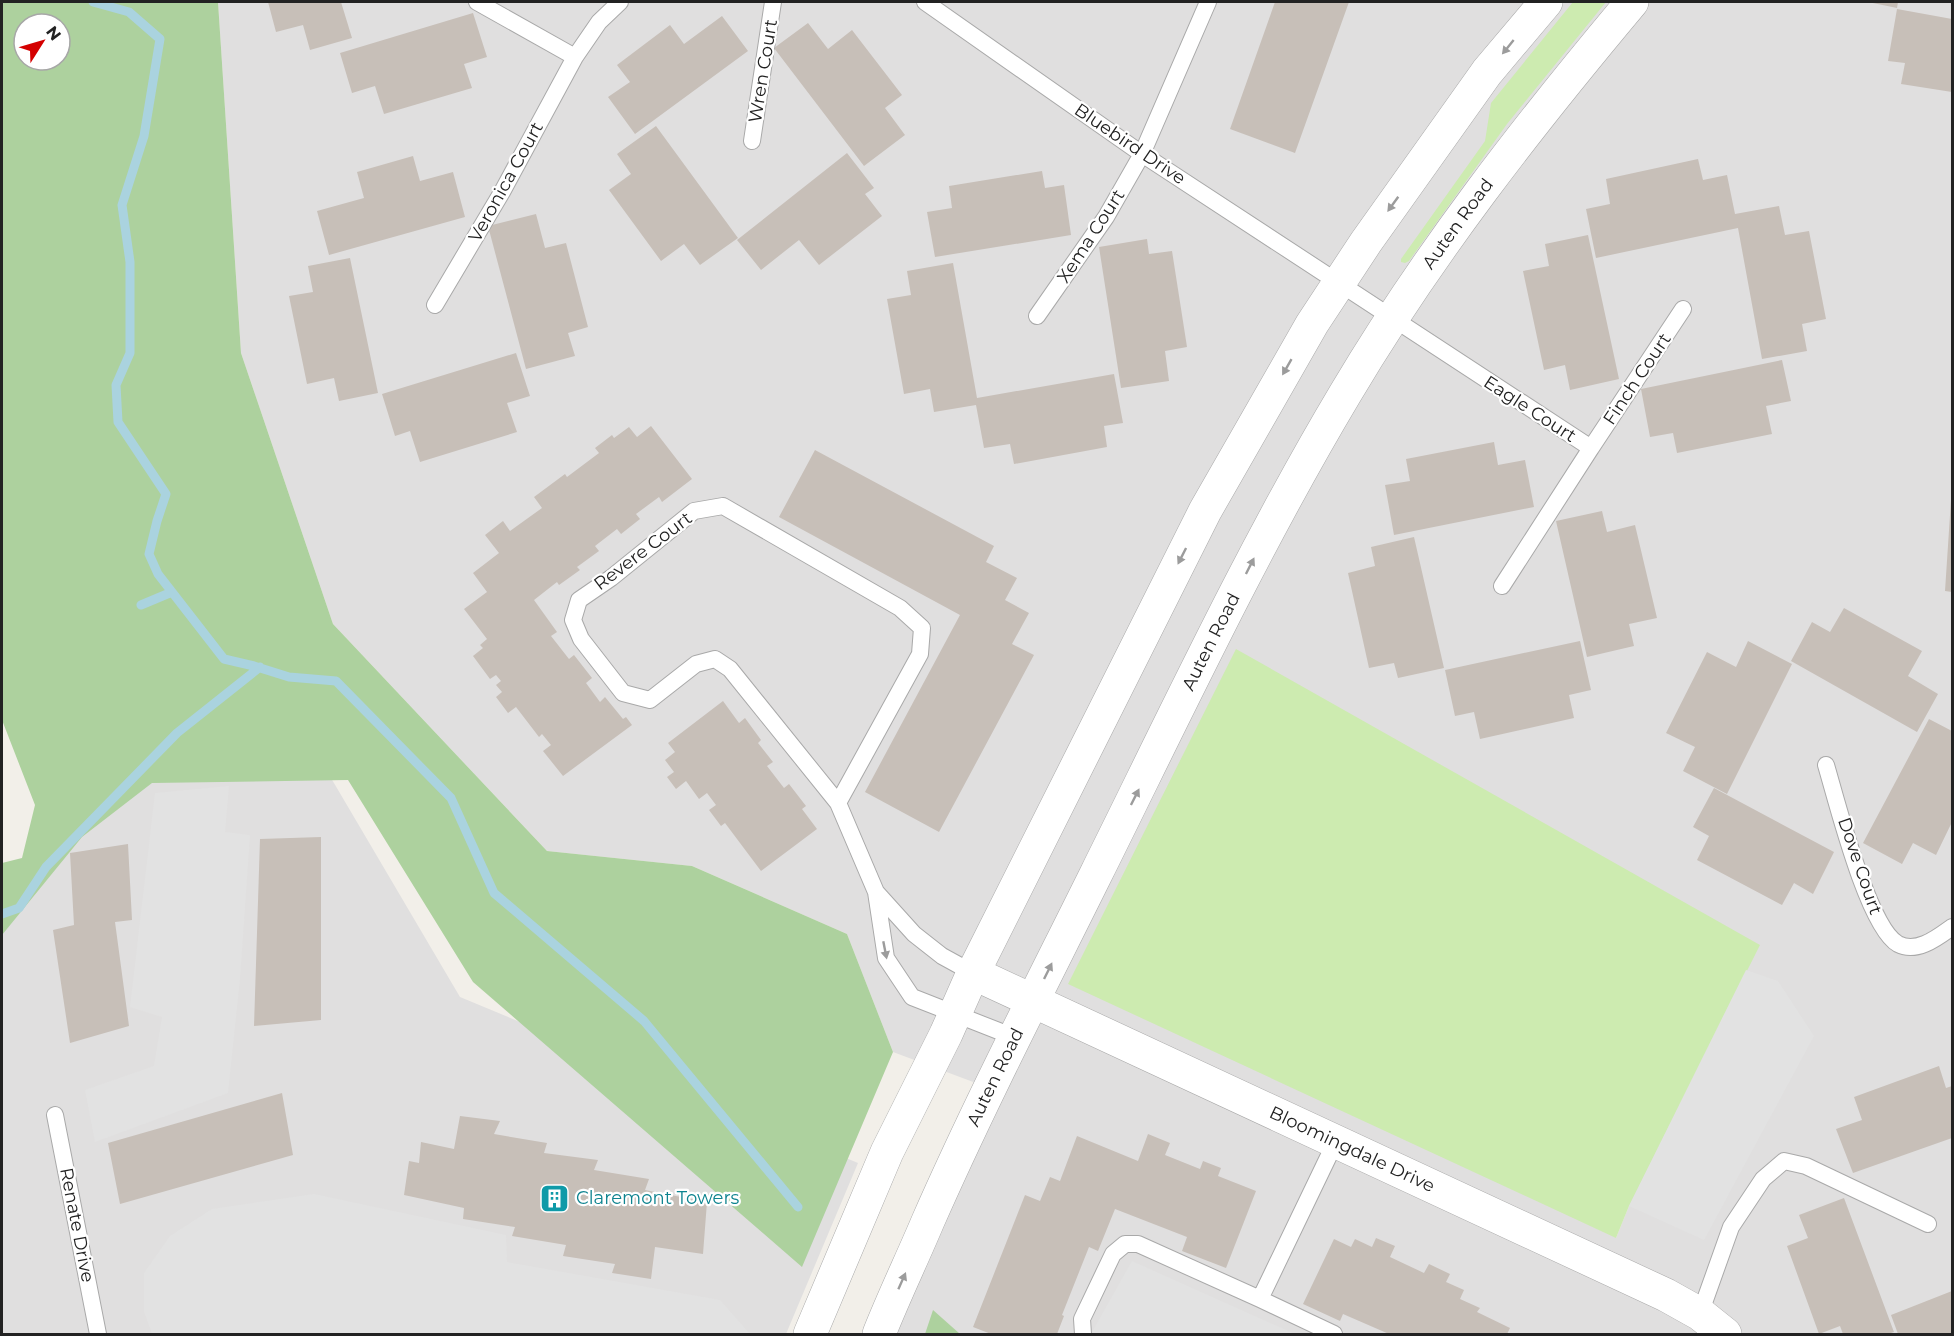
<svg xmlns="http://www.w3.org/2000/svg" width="1954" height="1336" font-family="Montserrat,sans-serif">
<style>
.residential{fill:#e0dfdf;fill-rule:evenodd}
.grass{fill:#cdebb0}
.forest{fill:#add19e;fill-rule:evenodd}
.parking{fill:#e2e2e2}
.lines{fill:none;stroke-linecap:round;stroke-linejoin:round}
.stream{stroke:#aad3df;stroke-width:9}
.building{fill:#c7bfb8}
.service-casing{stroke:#a9a9a9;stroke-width:18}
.minor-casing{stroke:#a9a9a9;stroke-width:34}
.tertiary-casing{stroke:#a9a9a9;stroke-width:34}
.service{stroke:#fff;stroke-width:16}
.minor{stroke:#fff;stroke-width:33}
.tertiary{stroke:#fff;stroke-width:33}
.oneway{fill:#9c9c9c}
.labels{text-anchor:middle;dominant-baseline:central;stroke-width:4.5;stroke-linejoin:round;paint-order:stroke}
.street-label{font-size:18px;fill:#222;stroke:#fff}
.culture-label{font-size:18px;fill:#0d838f;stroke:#fff;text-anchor:start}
</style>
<rect width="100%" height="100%" fill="#f2efe9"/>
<path class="residential" d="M218 2H1952V1334H879L1000 1092 893 1052 847 934 692 866 547 851 333 624 241 353ZM1236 649 1629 1206 1616 1238Z
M278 688 460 997 858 1163 786 1334H2V877Z"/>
<path class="grass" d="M1573 2H1606L1507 124 1409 261 1405 263 1401 262V259L1485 141 1491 103Z
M1236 649 1760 945 1629 1206 1616 1238 1068 984Z"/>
<path class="forest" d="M2 2H218L241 353 333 624 547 851 692 866 847 934 893 1052 802 1267 473 982 348 780 152 783 82 837 2 935V863L22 858 35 805 2 720ZM24 24H60V60H24Z
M933 1310 960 1334H925Z"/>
<path class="parking" d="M229 786 225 832 250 835 240 979 228 1093 95 1142 85 1090 154 1066 162 1017 130 1007 155 793Z
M1746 970 1778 981 1814 1036 1704 1240 1629 1206Z
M314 1194 506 1235 507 1262 720 1300 750 1334H152L144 1312V1273L170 1236 212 1209Z
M1132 1261 1295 1334H1091Z"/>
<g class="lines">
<path class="stream" d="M93 2 129 12 160 39 144 136 122 205 130 262V353L116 385 118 422 166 494 157 521 149 554 158 574 224 659 254 666 289 677 336 681 451 798 494 893 644 1021 798 1207
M141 605 172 592
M2 914 19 908 46 867 177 733 260 667"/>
</g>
<path class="building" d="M268 2H341L352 38 310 50 303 25 276 32Z
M1275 2H1349L1295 153 1230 129Z
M1868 2H1898L1897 8Z
M1897 9 1952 19V92L1901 84 1905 63 1888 61Z
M473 13 487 57 464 64 472 88 384 114 375 86 352 93 340 53Z
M722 16 748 51 635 134 608 97 630 82 617 65 670 25 684 44Z
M808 23 828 49 852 30 902 95 885 108 905 135 864 166 774 48Z
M656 126 738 238 700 265 684 244 661 261 609 190 631 174 617 154Z
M847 153 874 188 865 194 882 216 819 265 799 240 761 270 737 240Z
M413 156 420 181 453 172 465 217 329 255 317 211 364 198 357 172Z
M1698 159 1703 180 1727 175 1735 214 1779 206 1785 235 1809 231 1826 319 1802 324 1807 351 1762 359 1738 228 1596 258 1586 209 1610 204 1606 179Z
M1042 171 1045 188 1064 185 1071 235 935 257 927 212 952 208 949 186Z
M536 214 545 248 566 243 588 327 568 333 575 356 526 369 488 226Z
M1588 235 1619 379 1570 390 1565 365 1544 370 1523 271 1549 266 1545 244Z
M1147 239 1149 254 1172 251 1187 347 1165 351 1169 381 1121 388 1099 247Z
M350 258 378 393 339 401 334 378 307 384 289 296 313 292 308 266Z
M953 263 977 398 1114 374 1123 423 1104 426 1107 447 1014 464 1010 444 984 448 976 405 934 412 930 389 904 394 887 299 911 295 907 271Z
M516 353 530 396 507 403 517 432 420 462 410 431 395 436 382 394Z
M1782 360 1791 401 1766 406 1772 434 1677 453 1673 433 1650 437 1641 389Z
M651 426 692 479 662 502 659 497 636 514 640 519 621 534 617 529 595 546 599 551 577 567 580 570 559 585 557 582 534 600 557 632 551 636 569 659 574 655 592 678 586 683 600 702 605 697 623 719 626 717 632 725 563 776 543 751 551 745 542 734 539 737 516 707 508 713 496 697 502 692 496 685 501 681 496 675 490 679 473 656 483 648 480 645 487 639 464 609 487 592 473 573 499 553 485 535 503 521 510 531 542 508 534 497 565 474 567 477 599 453 595 448 612 435 614 438 629 427 637 437Z
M1494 442 1498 465 1525 460 1534 507 1394 535 1385 485 1410 481 1406 459Z
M815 450 994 546 986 562 1017 578 1005 600 1029 613 1012 644 1034 655 939 832 865 792 960 615 779 517Z
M1951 500H1952V592L1945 591Z
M1602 511 1607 532 1635 525 1657 618 1629 624 1634 646 1587 657 1556 521Z
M1414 537 1444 668 1398 678 1394 663 1369 668 1348 573 1375 566 1371 547Z
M1844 608 1922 651 1908 676 1938 694 1917 732 1791 661 1812 622 1830 632Z
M1580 641 1591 690 1569 695 1574 718 1480 739 1474 712 1455 716 1445 670Z
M1748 641 1792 664 1727 794 1683 771 1695 747 1666 733 1707 652 1736 667Z
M723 701 739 723 745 718 761 740 758 743 773 762 767 766 784 788 789 784 806 806 802 809 817 829 761 871 725 823 721 826 709 810 716 805 707 793 699 799 686 781 676 789 667 777 674 772 665 760 675 752 668 743Z
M1929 719 1952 731V822L1936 855 1913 843 1902 864 1863 843Z
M1714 788 1834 852 1813 894 1794 883 1782 905 1697 860 1709 836 1693 827Z
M321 837V1020L254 1026 260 839Z
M128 844 132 920 115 922 129 1026 70 1043 53 930 74 925 70 853Z
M1939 1066 1946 1088 1952 1086V1138L1853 1173 1836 1129 1862 1120 1854 1097Z
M282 1093 293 1155 120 1204 108 1143Z
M460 1116 500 1121 494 1134 547 1143 544 1153 598 1160 594 1170 649 1179 645 1190 707 1202 703 1254 655 1247 651 1279 612 1273 615 1264 563 1256 566 1245 512 1236 515 1227 463 1219 464 1208 404 1195 409 1161 419 1163 421 1142 454 1149Z
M1148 1134 1170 1143 1165 1155 1200 1169 1203 1161 1221 1168 1218 1176 1256 1191 1226 1268 1182 1251 1187 1237 1115 1209 1098 1251 1089 1247 1062 1315 1064 1316 1057 1334H991L973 1327 1025 1195 1040 1201 1050 1177 1060 1181 1077 1136 1138 1161Z
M1844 1198 1894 1332 1888 1334H1843L1840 1326 1819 1334 1787 1246 1808 1238 1799 1215Z
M1376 1238 1395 1246 1390 1257 1424 1273 1429 1264 1450 1274 1446 1282 1464 1290 1460 1299 1480 1308 1477 1312 1510 1328 1507 1334H1389L1343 1314 1340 1321 1303 1304 1334 1239 1351 1247 1355 1239 1372 1247Z
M1952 1291V1334H1898L1891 1315Z"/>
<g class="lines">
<defs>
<path id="service" d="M477 2 575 57
M925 2 1142 154 1591 448 1502 586
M752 141 773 2
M435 305 502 192 575 57 599 22 620 2
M1037 316 1106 217 1142 154 1208 2
M1591 448 1683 309
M1826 765C1837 802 1868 927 1898 944 1917 954 1938 937 1952 927
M838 803 920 654 922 628 900 608 723 506 694 511 611 578 579 600 573 620 581 639 623 693 650 700 696 664 715 659 730 669 838 803 876 892 886 958 912 997 1014 1037
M877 893 914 934 942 956 973 973
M55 1115 98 1334
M1260 1299 1335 1143
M1700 1314 1731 1227 1763 1179 1784 1161 1806 1166 1928 1224
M1083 1334 1082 1319 1113 1254 1125 1244H1138L1260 1299 1334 1334"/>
<g id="minor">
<path id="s1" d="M973 973 1666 1295 1700 1314 1725 1334"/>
</g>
<g id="tertiary">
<path d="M810 1334 887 1152 946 1034 973 973 1205 511 1312 324 1366 242 1487 72 1546 2"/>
<path id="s2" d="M879 1334C894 1296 912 1259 928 1221 980 1103 1039 989 1096 874 1176 713 1253 548 1345 394 1428 254 1528 126 1632 2"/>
</g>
</defs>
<use href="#service" class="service-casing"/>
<use href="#minor" class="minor-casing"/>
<use href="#tertiary" class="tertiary-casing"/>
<use href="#service" class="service"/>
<use href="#minor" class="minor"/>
<use href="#tertiary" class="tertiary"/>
</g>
<defs><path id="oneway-solid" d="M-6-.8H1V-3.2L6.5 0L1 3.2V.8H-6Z" transform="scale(1.5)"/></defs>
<g class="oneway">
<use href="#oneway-solid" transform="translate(1508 47) rotate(129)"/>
<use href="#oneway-solid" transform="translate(1393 204) rotate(126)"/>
<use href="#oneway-solid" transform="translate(1287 367) rotate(120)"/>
<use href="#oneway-solid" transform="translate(1182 556) rotate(117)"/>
<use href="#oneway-solid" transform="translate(1250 566) rotate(-63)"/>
<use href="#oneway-solid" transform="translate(1135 797) rotate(-63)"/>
<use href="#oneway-solid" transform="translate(885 950) rotate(79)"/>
<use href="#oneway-solid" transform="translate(1048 971) rotate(-64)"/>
<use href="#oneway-solid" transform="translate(902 1281) rotate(-66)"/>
</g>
<defs>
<symbol id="building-square" viewBox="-11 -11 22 22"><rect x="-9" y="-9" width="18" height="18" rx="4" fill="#0f9aa8" stroke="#fff"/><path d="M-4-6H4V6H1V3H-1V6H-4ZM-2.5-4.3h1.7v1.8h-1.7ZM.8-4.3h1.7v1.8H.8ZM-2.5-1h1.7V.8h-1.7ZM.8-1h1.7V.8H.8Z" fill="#fff"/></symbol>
</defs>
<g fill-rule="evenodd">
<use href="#building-square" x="538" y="1182" width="33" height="33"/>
</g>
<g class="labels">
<g class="street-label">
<text transform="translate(763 71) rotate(-81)">Wren Court</text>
<text transform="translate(1130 144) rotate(34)">Bluebird Drive</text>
<text transform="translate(506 182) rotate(-61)">Veronica Court</text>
<text stroke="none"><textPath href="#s2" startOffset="1254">Auten Road</textPath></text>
<text transform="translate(1091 236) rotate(-57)">Xema Court</text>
<text transform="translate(1637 379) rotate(-56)">Finch Court</text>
<text transform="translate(1530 409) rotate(33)">Eagle Court</text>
<text transform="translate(643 551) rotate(-37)">Revere Court</text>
<text stroke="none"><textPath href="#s2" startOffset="768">Auten Road</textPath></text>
<text transform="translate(1860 866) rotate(71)">Dove Court</text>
<text stroke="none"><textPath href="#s2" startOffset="282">Auten Road</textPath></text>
<text stroke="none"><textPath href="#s1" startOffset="418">Bloomingdale Drive</textPath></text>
<text transform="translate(77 1225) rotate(79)">Renate Drive</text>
</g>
<g class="culture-label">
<text x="576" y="1198">Claremont Towers</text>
</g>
</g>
<rect width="1954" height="1336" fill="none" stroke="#222222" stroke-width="6"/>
<g transform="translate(42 42) rotate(53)"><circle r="28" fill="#ffffff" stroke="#a7a7a7" stroke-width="1.5"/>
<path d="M0-4.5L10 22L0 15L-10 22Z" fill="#d40000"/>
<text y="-9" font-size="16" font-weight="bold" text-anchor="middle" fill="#222222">N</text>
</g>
</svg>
